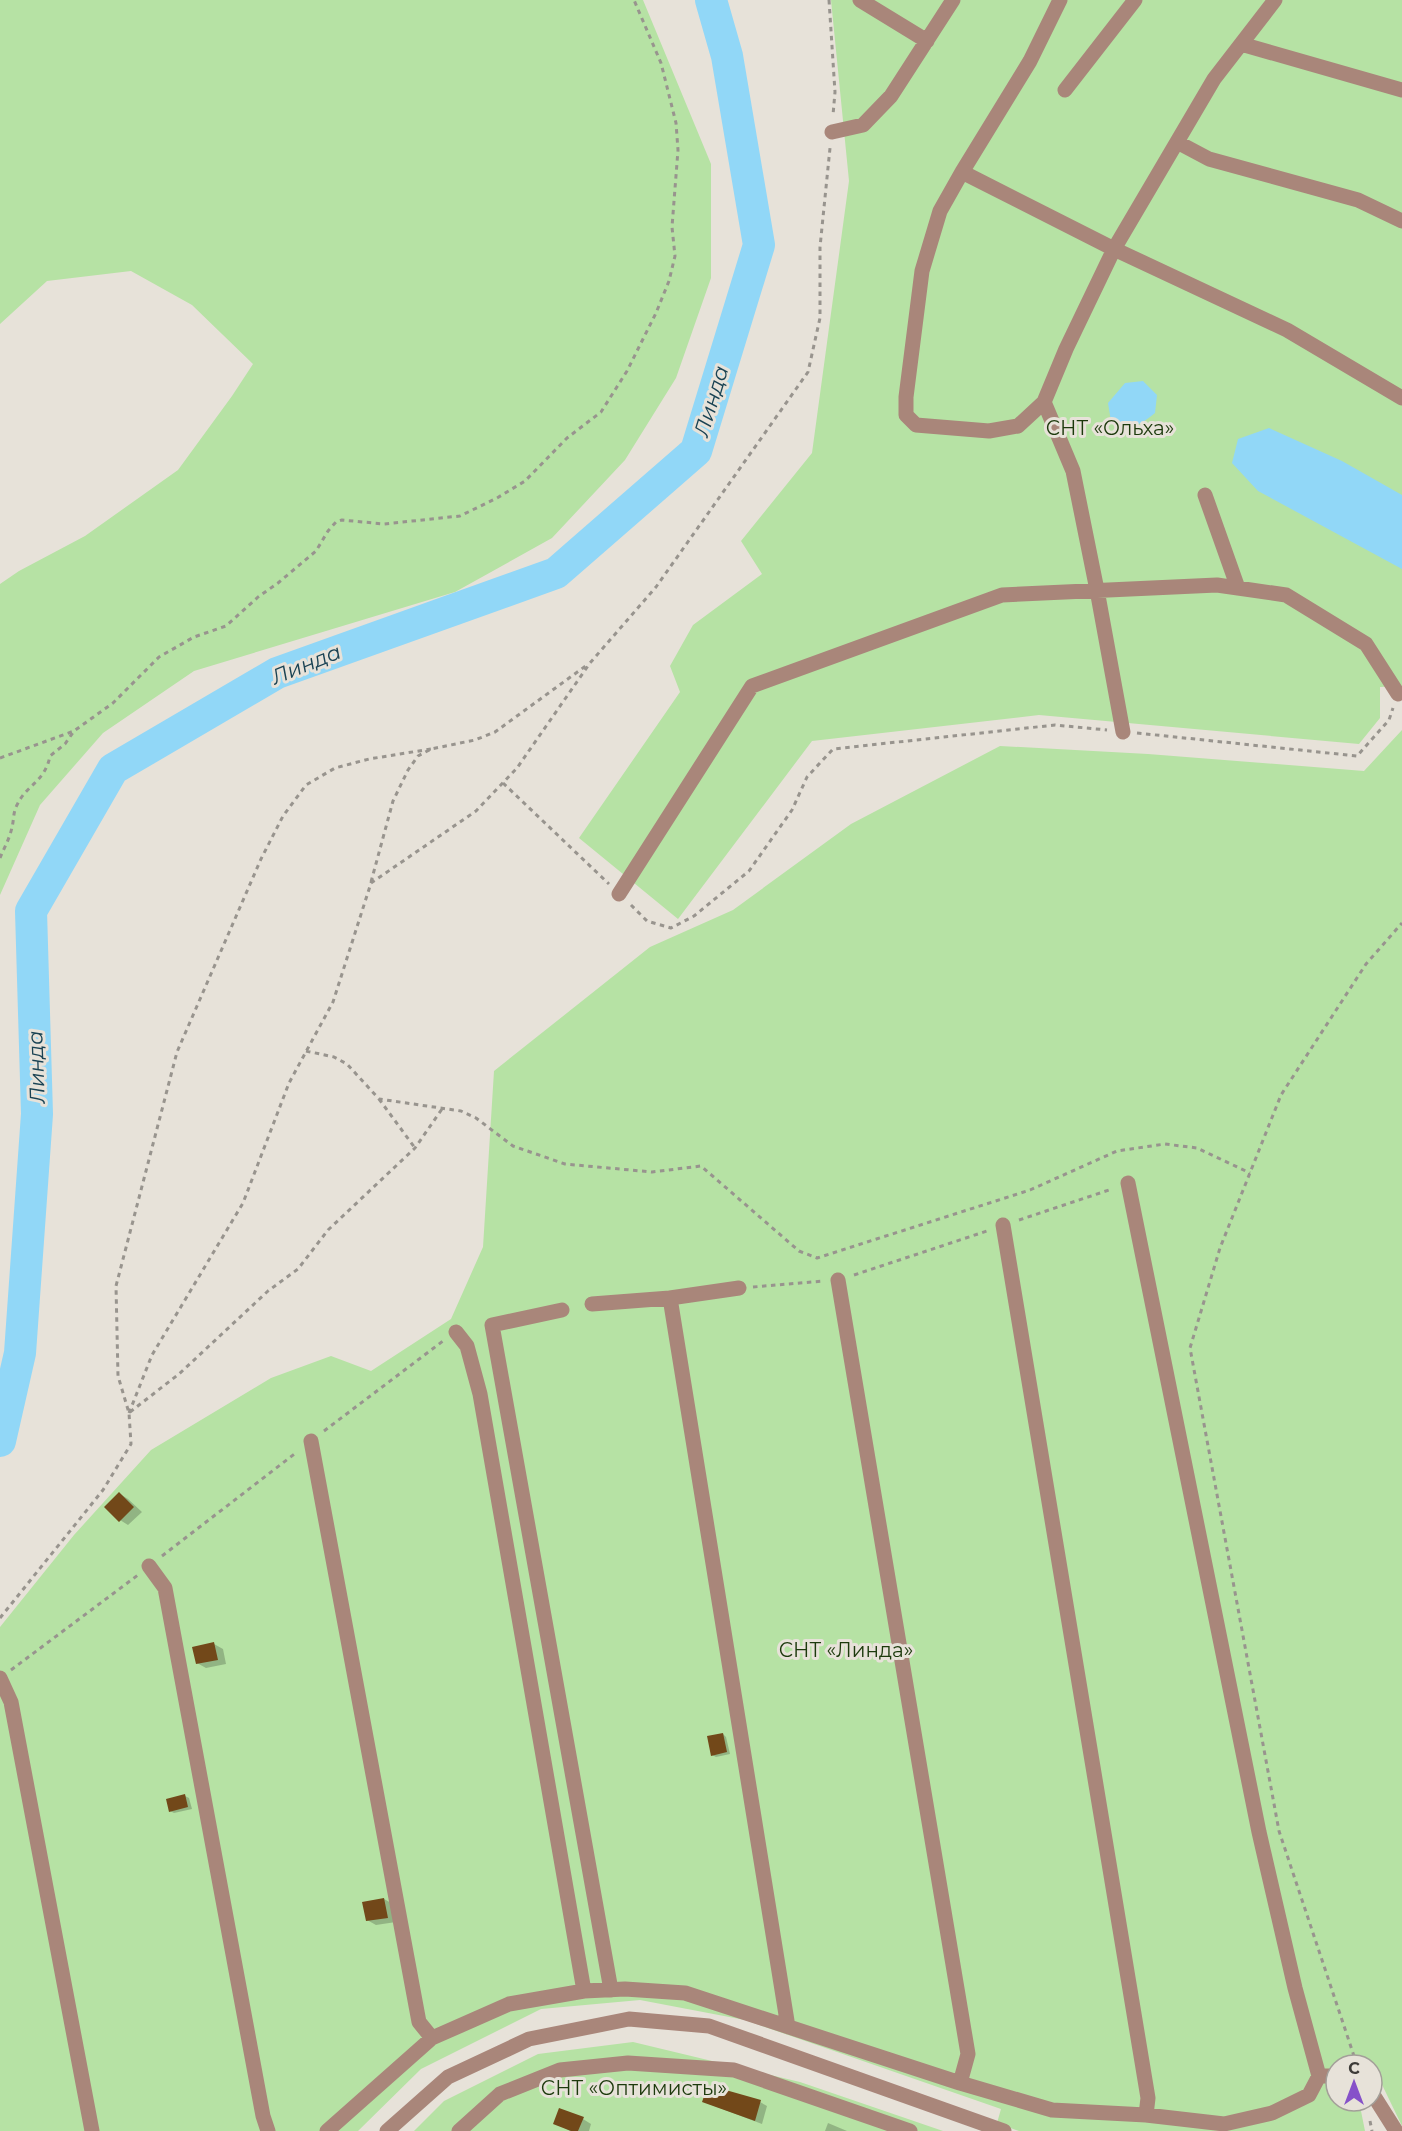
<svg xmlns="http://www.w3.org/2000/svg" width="1402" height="2131" font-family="Montserrat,sans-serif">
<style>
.green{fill:#b6e2a4}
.water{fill:#91d7f7}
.shadow{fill:#0003}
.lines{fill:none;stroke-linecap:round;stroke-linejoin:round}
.river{stroke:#91d7f7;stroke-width:32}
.building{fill:#724819}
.path{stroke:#98948e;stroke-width:3;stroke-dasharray:4.5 4.5;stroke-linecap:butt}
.minor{stroke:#a9867a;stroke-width:15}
.labels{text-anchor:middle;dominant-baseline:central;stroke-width:6;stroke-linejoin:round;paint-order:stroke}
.park-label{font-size:20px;fill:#1c3a0c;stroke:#e7e2d9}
.water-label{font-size:21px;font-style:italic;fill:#194253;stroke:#e7e2d9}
</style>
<rect width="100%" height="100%" fill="#e7e2d9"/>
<path class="green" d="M0 0H643L711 164V278L676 378 625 460 552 538 455 592 194 671 103 733 40 805 0 895V584L19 571 85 536 178 470 232 396 253 364 192 305 131 271 47 281 0 324Z
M831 0H1402V686L1380 687V718L1359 744 1039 715 812 741 678 919 579 838 680 692 670 666 693 625 762 574 741 541 812 453 849 181Z
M1402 730V2126L1372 2064 1336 2065V2101H1359L1365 2131H1019L997 2123 1001 2109 745 2020 640 2000 541 2009 421 2069 358 2131H0V1627L74 1535 151 1450 271 1378 331 1356 371 1371 451 1319 483 1247 494 1071 650 947 733 910 851 824 1000 746 1148 754 1364 771Z
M633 2042 800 2082 943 2131H414L444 2101 538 2054Z"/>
<path class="water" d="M1143 381 1157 395 1155 413C1138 427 1132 429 1111 421L1108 403 1125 383Z
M1269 428 1342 461 1402 495V569L1258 491 1232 463 1238 439Z"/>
<path class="shadow" d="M120 1494 128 1499 142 1512 128 1525 120 1520Z
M214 1644 223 1649 226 1664 206 1668 197 1663Z
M723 1734 726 1737 730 1754 716 1757 712 1755Z
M185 1796 189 1798 192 1809 174 1813 170 1811Z
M384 1899 393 1904 396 1922 376 1925 367 1920Z
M704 2102H760L767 2106 762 2124Z
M583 2119 591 2124 589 2131H570L557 2124Z
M828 2123 847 2131H825Z"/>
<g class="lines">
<path class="river" d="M0 1441 20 1353 37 1114 31 911 113 769 277 673 556 573 696 451 759 245 727 56 711 0"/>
</g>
<path class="building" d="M119 1492 134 1507 119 1522 104 1507Z
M214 1642 218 1660 196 1664 192 1647Z
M723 1733 727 1752 711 1756 707 1736Z
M185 1794 188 1807 169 1812 166 1799Z
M384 1898 388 1918 366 1921 362 1902Z
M708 2085 761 2100 755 2121 702 2102Z
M559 2108 584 2117 578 2131H571L553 2124Z"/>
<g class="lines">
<path class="path" d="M829 0 835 92 833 115
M1137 733 1357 756 1389 720 1393 708
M0 758 74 731
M503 783 609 884
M0 858C4 848 10 838 12 827 14 820 13 812 17 805 26 785 45 782 50 756L65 744 74 731 113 703 159 657 194 637 226 626 258 597 278 583 316 551 328 531 336 522 342 520 384 524 460 516 497 498 525 481 567 438 601 412 627 371 656 313 669 281 675 256 672 227 678 150 676 123 661 63 634 0
M371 882 393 801 408 770 418 756 431 749 475 740 495 732 587 665
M631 905 647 921 671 928 694 916 749 871 792 810 807 777 833 749 1055 725 1107 730
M306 1051 334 1057 347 1064 379 1099 461 1111 476 1118 513 1146 565 1164 652 1172 701 1166 799 1251 817 1258 1030 1190 1117 1151 1165 1144 1197 1148 1250 1173
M379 1099 415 1148
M1019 1220 1112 1189
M854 1275 987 1231
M753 1287 824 1281
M130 1412 179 1374 268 1291 298 1269 328 1230 415 1148 442 1109
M129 1413 152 1355 243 1203 289 1083 333 1002 371 883 476 811 517 768 590 663 656 587 808 372 820 318V247L830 148
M324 1431 443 1341
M162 1556 297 1452
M0 1618 103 1490 131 1444 129 1413 118 1376 116 1286 177 1052 261 859 283 816 306 785 335 768 369 759 431 749
M11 1670 138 1575
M1357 2065 1279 1831 1190 1348 1220 1248 1281 1095 1366 964 1402 923
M1370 2121 1372 2131"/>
<path class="minor" d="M860 0 927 41
M1275 0 1214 79 1114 249 1066 349 1044 402 1018 426 989 431 916 425 906 415V397L922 271 940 211 962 172 1114 249 1287 330 1402 398
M1241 44 1402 90
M1065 90 1135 0
M832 132 863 125 891 96 953 0
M1177 142 1209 159 1358 200 1402 221
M962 172 1030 61 1060 0
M1044 402 1073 471 1097 590 1123 732
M1205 495 1238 588
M619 894 752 686 1002 595 1217 585 1286 595 1366 644 1398 694
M1003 1225 1148 2098 1146 2115
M838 1280 968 2054 960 2083
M670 1298 788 2027
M592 1304 670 1298 739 1288
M562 1310 492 1325 611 1990
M456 1332 467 1346 480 1394 584 1991
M311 1441 419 2022 432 2038
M149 1566 165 1588 263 2116 268 2131
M0 1678 11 1702 92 2131
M1319 2076H1336
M1372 2093 1396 2131
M327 2131 432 2038 509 2004 584 1991 625 1989 685 1993 960 2083 1052 2110 1146 2115 1224 2124 1272 2113 1309 2095 1319 2076 1295 1988 1259 1832 1128 1183
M387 2131 448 2077 529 2039 629 2019 709 2026 1004 2131
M459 2131 500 2094 560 2070 628 2063 734 2070 910 2131"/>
</g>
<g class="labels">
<g class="park-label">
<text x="1110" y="428">СНТ «Ольха»</text>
<text x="846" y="1650">СНТ «Линда»</text>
<text x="634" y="2088">СНТ «Оптимисты»</text>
</g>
<g class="water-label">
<text transform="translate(711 401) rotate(-73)">Линда</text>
<text transform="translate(306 664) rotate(-22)">Линда</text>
<text transform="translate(36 1067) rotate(-92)">Линда</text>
</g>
</g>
<g transform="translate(1354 2083)"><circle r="28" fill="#e7e2d9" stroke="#a39f99" stroke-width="1.5"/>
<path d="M0-4.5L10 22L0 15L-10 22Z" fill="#8651c9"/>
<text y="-9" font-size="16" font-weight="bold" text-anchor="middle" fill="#3d3b38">С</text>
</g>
</svg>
